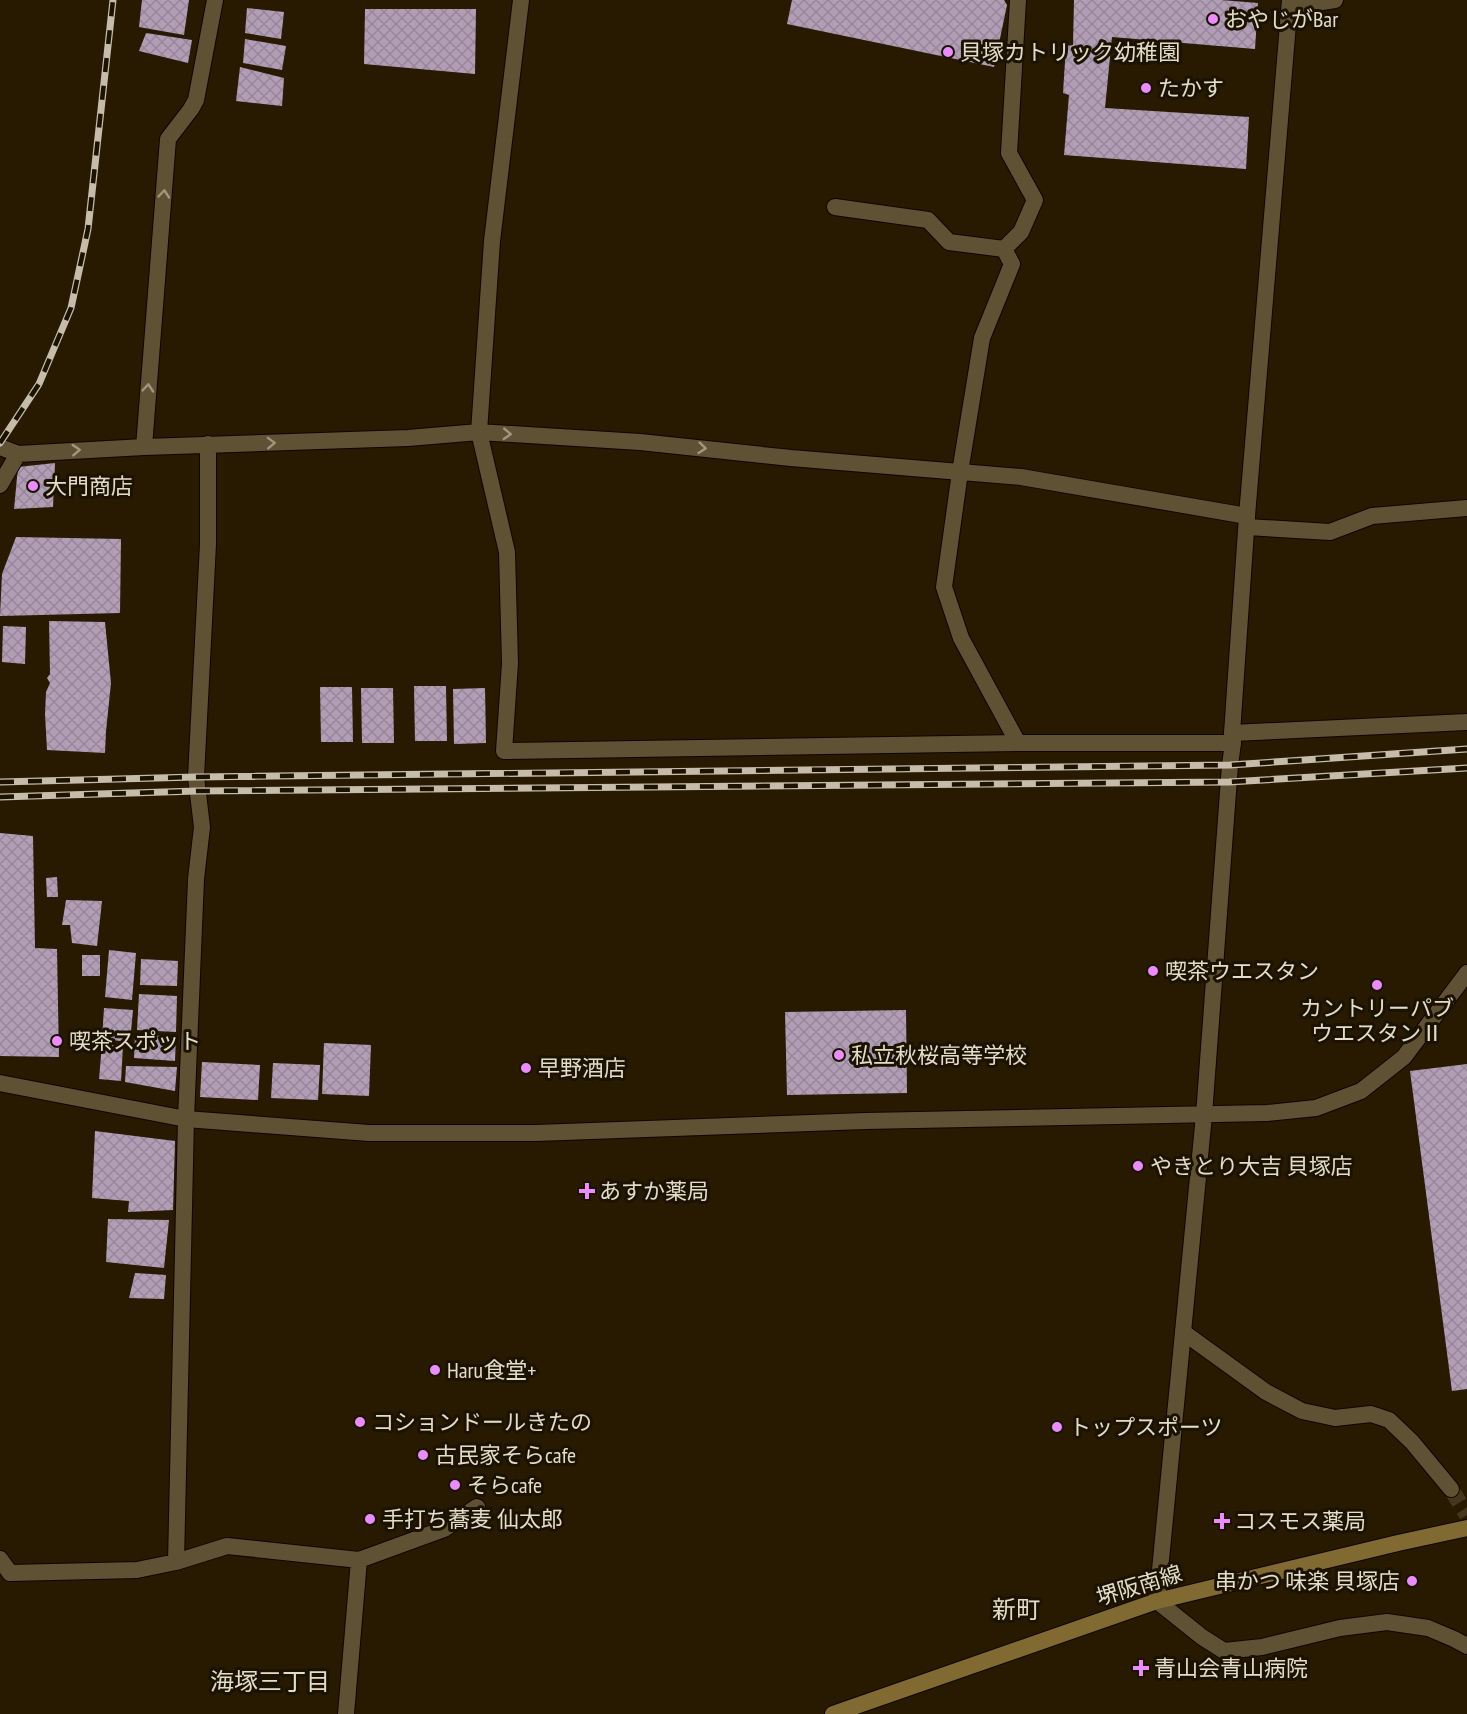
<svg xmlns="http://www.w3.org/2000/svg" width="1467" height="1714" font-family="'PT Sans Narrow','Noto Sans JP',sans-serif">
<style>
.building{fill:url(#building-cross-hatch)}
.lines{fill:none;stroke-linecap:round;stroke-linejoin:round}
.minor-tunnel{stroke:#43371e;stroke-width:16;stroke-dasharray:16 8;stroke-linecap:butt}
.minor-casing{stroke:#0f0500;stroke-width:18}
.tertiary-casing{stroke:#0f0500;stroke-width:18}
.secondary-casing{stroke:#0f0500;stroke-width:18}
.minor{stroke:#5f5134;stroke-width:16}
.tertiary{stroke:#5f5134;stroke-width:16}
.secondary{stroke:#816932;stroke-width:16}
.rail-casing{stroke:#c5bcaa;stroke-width:7}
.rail{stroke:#1b1200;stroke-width:4.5;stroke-dasharray:14;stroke-linecap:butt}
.oneway{stroke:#a29680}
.poi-dot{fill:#e98dfe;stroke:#1b1200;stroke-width:2}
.labels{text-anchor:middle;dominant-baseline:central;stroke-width:6;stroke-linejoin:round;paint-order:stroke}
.poi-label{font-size:22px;fill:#e4dccb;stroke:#1b1200;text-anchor:start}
.street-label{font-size:22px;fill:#e4dccb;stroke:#1b1200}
.neighbourhood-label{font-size:24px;fill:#e4dccb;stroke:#1b1200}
</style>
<defs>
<pattern id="building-cross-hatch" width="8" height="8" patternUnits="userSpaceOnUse" patternTransform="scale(1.5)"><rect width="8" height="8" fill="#b29db7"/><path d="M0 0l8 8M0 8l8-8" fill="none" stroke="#968698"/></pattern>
</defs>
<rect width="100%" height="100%" fill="#271a00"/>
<path class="building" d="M142 0H189L184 35 139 27Z
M792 0H1004L1007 5 994 67 787 24Z
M1074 0H1221L1258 3 1255 49 1112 37 1105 108 1249 117 1246 169 1064 155 1069 95 1063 93 1066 46 1073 45Z
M247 8 284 12 281 39 245 33Z
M365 9H476L475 74 364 64Z
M146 33 192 40 188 63 139 51Z
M245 39 286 46 282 70 243 63Z
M240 67 284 78 282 106 236 101Z
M55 463 53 507 14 509 18 467Z
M16 537 121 539 120 613 0 616 2 574Z
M49 621 105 622 111 683 106 731 105 753 47 750 45 714 46 692 50 683 47 678 50 674Z
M3 626 26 627 25 664 2 662Z
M414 686H446L447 741H415Z
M320 687H352L353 742H321Z
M361 688H393L394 743H362Z
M485 688 486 743 454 744 453 689Z
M0 833 33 836 35 948 57 949 59 1057 0 1056Z
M57 877 58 897H47L46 878Z
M66 900 102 901 97 946 72 943 70 925H62Z
M109 950 136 953 132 1000 105 997Z
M82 955H100V976H82Z
M141 959 178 961 177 986 140 985Z
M139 994 177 996 176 1032 137 1030Z
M104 1008 133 1010 130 1042 102 1039Z
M906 1010 907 1093 787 1095 785 1012Z
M135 1034 176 1037 175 1061 134 1058Z
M324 1043 371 1045 369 1096 322 1094Z
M102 1044 123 1046 121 1081 99 1079Z
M202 1062 260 1065 258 1100 200 1097Z
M273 1063 320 1065 318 1100 271 1098Z
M1467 1064V1389L1452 1391 1410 1071Z
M126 1066 177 1067 175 1091 125 1082Z
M95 1131 175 1141 173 1210 128 1212 129 1201 92 1198Z
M108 1219 169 1220 164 1268 106 1262Z
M135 1273 166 1275 164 1299 129 1298Z"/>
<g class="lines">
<path class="minor-tunnel" d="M1451 1489 1467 1515"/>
<defs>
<path id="minor" d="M521 0 492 241 479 432 507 552 510 663 504 751 1018 743
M1290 7 1335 0
M835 207 928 220 949 242 1004 249 1012 264 982 338 960 472 944 587 961 638 1018 743H1233
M1004 249 1021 232 1035 200 1009 153 1018 0
M0 447 18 454 144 447 408 438 479 432 640 442 791 458 1021 477 1247 516
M144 447 168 139 191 109 196 100 215 0
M0 485 18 454
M1247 527 1330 532 1372 516 1467 508
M1232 733 1467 722
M1183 1332 1266 1392 1302 1411 1335 1418 1371 1414 1389 1420 1412 1442 1451 1489
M0 1559 10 1573 137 1570 176 1562 227 1546 359 1560 444 1529 477 1507
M176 1562 186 1119 196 879 202 827 196 777 208 544V444
M346 1714 359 1560"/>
<path id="tertiary" d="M1290 0 1247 516 1232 733 1233 743 1230 765 1204 1115 1157 1601 1202 1637 1224 1651 1262 1647 1340 1628 1387 1622 1428 1628 1454 1639 1467 1646
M0 1083 186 1119 369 1133H536L865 1121 1267 1113 1316 1108 1361 1091 1404 1057 1467 973"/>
<path id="secondary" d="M833 1714 1157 1601 1398 1543 1467 1528"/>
</defs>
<use href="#minor" class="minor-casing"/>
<use href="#tertiary" class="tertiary-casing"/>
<use href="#secondary" class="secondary-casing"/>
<use href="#minor" class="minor"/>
<use href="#tertiary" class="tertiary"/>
<use href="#secondary" class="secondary"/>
<defs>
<path id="rail" d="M0 443 39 384 71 308 88 229 113 0
M0 782 196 777 1230 765 1467 749
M0 797 197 791 1229 782 1467 768"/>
</defs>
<use href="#rail" class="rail-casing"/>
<use href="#rail" class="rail"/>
</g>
<defs><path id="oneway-chevron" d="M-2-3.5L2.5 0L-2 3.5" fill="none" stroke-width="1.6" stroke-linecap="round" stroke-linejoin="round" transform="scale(1.5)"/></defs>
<g class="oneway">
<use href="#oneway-chevron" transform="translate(164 194) rotate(-85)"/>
<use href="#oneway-chevron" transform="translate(148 388) rotate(-85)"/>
<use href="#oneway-chevron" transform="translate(507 434) rotate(3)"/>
<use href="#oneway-chevron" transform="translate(271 443) rotate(-2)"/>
<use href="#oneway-chevron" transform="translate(702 448) rotate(6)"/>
<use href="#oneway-chevron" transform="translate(76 450) rotate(-3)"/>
</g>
<g class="poi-dot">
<circle cx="1213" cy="19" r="6"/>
<circle cx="948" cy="52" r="6"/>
<circle cx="1146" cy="88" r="6"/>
<circle cx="33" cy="486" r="6"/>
<circle cx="1153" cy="971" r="6"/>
<circle cx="1377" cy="985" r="6"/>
<circle cx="57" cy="1041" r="6"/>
<circle cx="839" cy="1055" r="6"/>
<circle cx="526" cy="1068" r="6"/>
<circle cx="1138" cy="1166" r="6"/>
<path d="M584 1182h6v6h6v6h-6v6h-6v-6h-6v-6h6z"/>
<circle cx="435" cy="1370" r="6"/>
<circle cx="360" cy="1422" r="6"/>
<circle cx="1057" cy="1427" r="6"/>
<circle cx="423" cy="1455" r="6"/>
<circle cx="455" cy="1485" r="6"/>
<circle cx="370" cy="1519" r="6"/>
<path d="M1219 1512h6v6h6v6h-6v6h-6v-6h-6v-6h6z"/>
<circle cx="1412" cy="1581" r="6"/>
<path d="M1138 1659h6v6h6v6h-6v6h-6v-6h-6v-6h6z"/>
</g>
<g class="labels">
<g class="poi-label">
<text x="1225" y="19">おやじがBar</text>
<text x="960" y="52">貝塚カトリック幼稚園</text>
<text x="1158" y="88">たかす</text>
<text x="45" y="486">大門商店</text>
<text x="1165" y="971">喫茶ウエスタン</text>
<text x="1377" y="1008" text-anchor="middle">カントリーパブ<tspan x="1377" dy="25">ウエスタンⅡ</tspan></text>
<text x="69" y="1041">喫茶スポット</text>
<text x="851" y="1055">私立秋桜高等学校</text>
<text x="538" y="1068">早野酒店</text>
<text x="1150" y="1166">やきとり大吉 貝塚店</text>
<text x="599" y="1191">あすか薬局</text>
<text x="447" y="1370">Haru食堂+</text>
<text x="372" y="1422">コションドールきたの</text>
<text x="1069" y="1427">トップスポーツ</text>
<text x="435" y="1455">古民家そらcafe</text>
<text x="467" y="1485">そらcafe</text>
<text x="382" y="1519">手打ち蕎麦 仙太郎</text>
<text x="1234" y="1521">コスモス薬局</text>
<text x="1400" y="1581" text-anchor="end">串かつ 味楽 貝塚店</text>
<text x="1154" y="1668">青山会青山病院</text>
</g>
<g class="street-label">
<text transform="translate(1139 1585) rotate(-17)">堺阪南線</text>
</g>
<g class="neighbourhood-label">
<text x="1016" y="1609">新町</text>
<text x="270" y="1681">海塚三丁目</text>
</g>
</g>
</svg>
